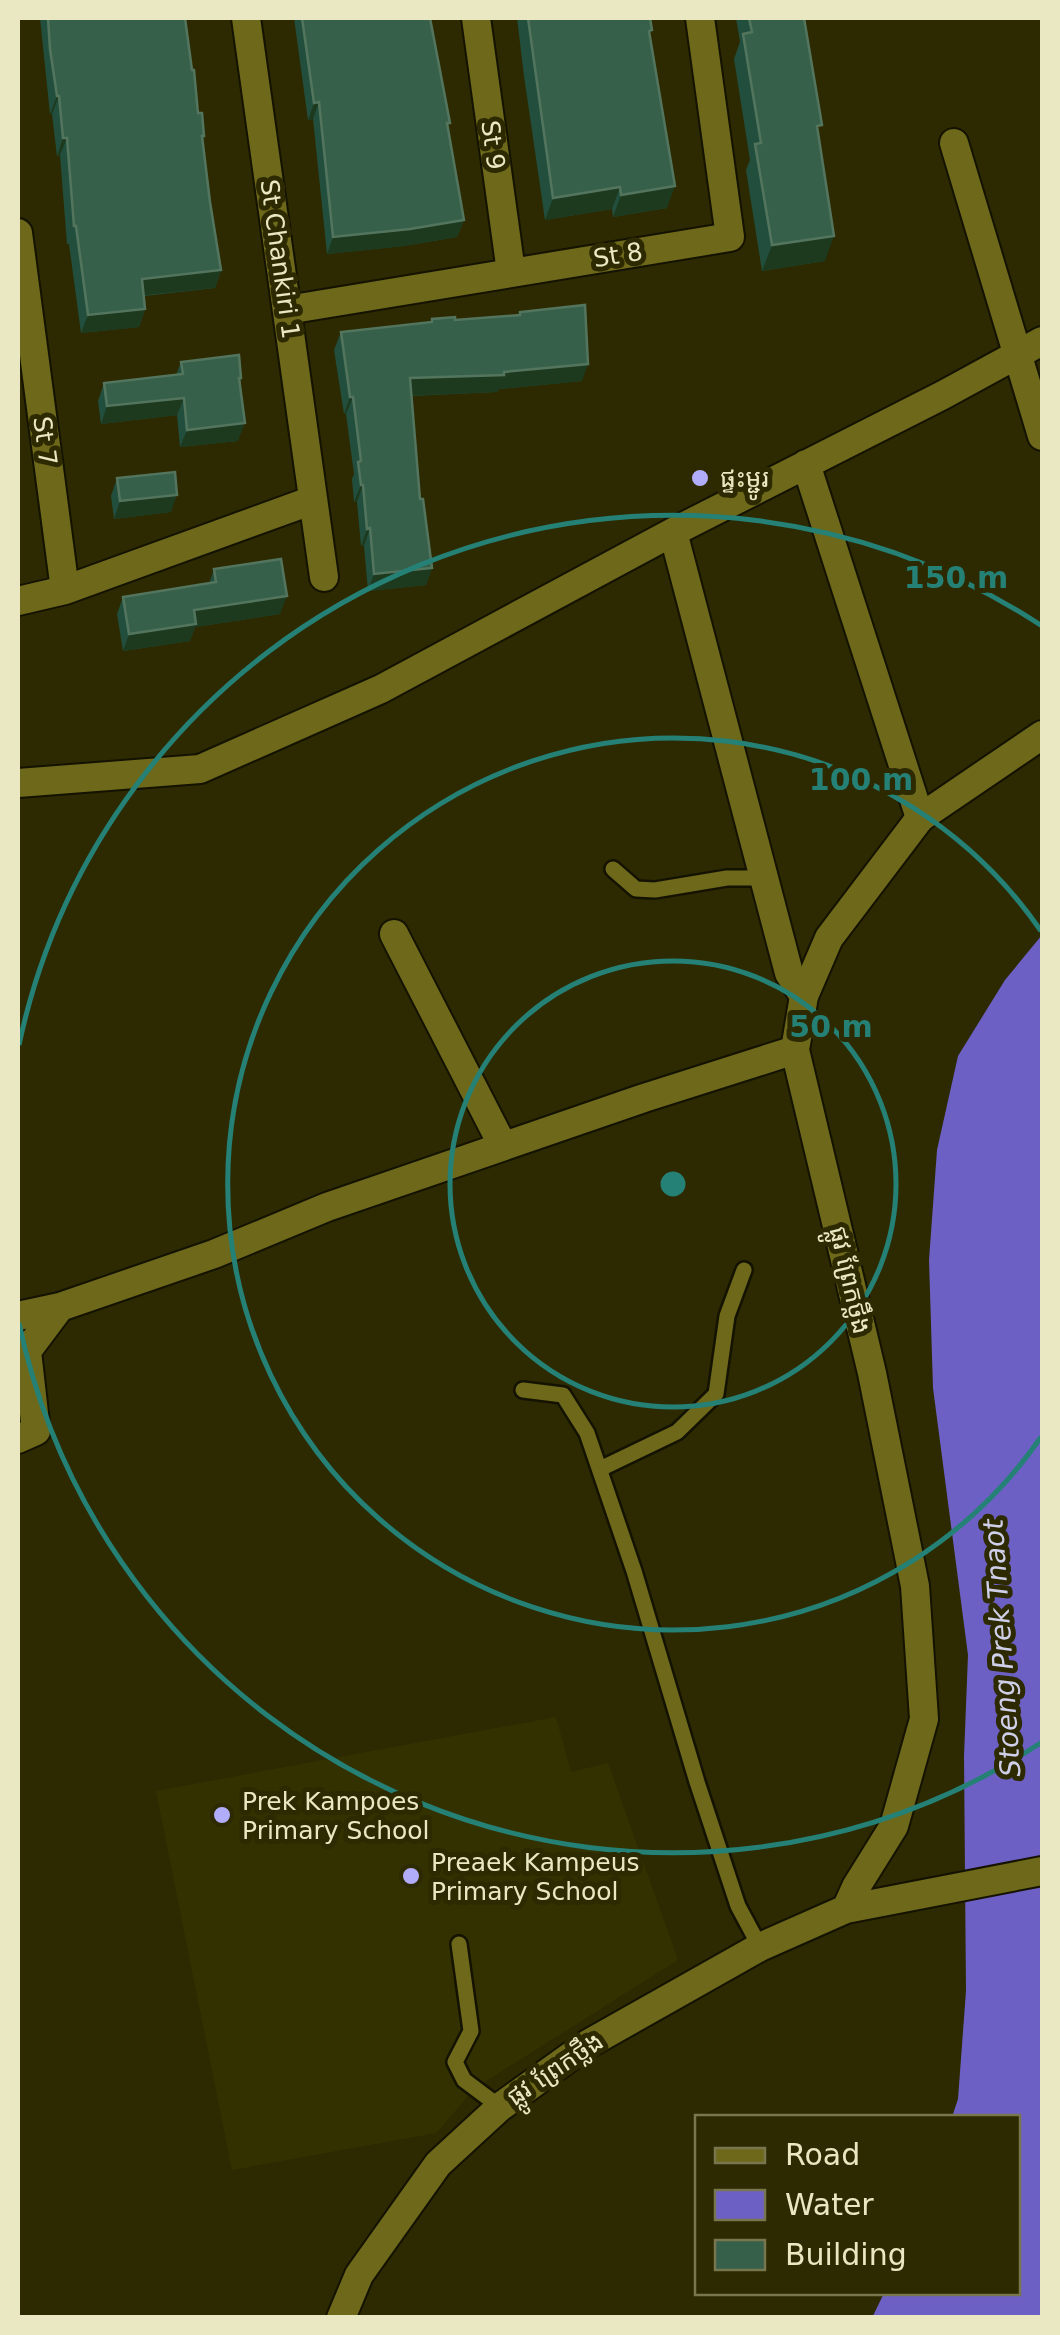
<svg xmlns="http://www.w3.org/2000/svg" width="1060" height="2335" font-family="'DejaVu Sans','Noto Sans Khmer',sans-serif">
<style>
.built{fill:#343101}
.water{fill:#6d60c5}
.lines{fill:none;stroke-linecap:round;stroke-linejoin:round}
.service-casing{stroke:#141200;stroke-width:20}
.minor-casing{stroke:#141200;stroke-width:32}
.tertiary-casing{stroke:#141200;stroke-width:32}
.service{stroke:#6d681a;stroke-width:15}
.minor{stroke:#6d681a;stroke-width:28}
.tertiary{stroke:#6d681a;stroke-width:28}
.wall{fill:#224f3d}
.shaded-wall{fill:#1d3a1f}
.building{fill:#37604b;stroke:#53755e;stroke-width:2.5}
.ring{fill:none;stroke:#258176;stroke-width:5}
.poi-dot{fill:#b2adfa;stroke:#2d2a01;stroke-width:4}
.labels{text-anchor:middle;dominant-baseline:central;stroke-width:10;stroke-linejoin:round;paint-order:stroke}
.street-label{font-size:25px;fill:#e9e8c3;stroke:#2d2a01}
.poi-label{font-size:25px;fill:#e9e8c3;stroke:#2d2a01;text-anchor:start}
.water-label{font-size:28px;font-style:italic;fill:#cfcfe9;stroke:#2d2a01}
.centre{fill:#258176;stroke:#2d2a01;stroke-width:5}
.ring-label{font-size:30px;text-anchor:middle;font-weight:bold;fill:#258176;stroke:#2d2a01;stroke-width:10;stroke-linejoin:round;paint-order:stroke}
</style>
<rect width="100%" height="100%" fill="#2d2a01"/>
<path class="built" d="M556 1717 571 1772 608 1763 678 1960 475 2088 436 2133 232 2170 156 1791Z"/>
<path class="water" d="M1042 935V2317L872 2318 884 2293 1018 2292V2118L952 2117 958 2099 966 1991 964 1756 968 1655 933 1388 929 1260 937 1150 958 1056 1005 980Z"/>
<g class="lines">
<defs>
<path id="service" d="M613 869 636 889 655 890 727 878H765
M523 1390 563 1395 587 1433 634 1571 697 1782 738 1906 760 1947
M600 1469 677 1432 716 1394 727 1316 744 1270
M459 1944 471 2031 455 2062 464 2080 500 2107"/>
<path id="minor" d="M246 18 324 577
M476 18 511 272
M954 143 1042 436
M18 233 65 590
M287 310 730 237 700 18
M806 464 920 818
M673 532 789 973 804 996
M18 601 65 590 313 500
M18 783 200 769 381 689 673 532 943 395 1042 341
M394 934 503 1146
M18 1316 60 1307
M18 1439 36 1431 27 1351 60 1307 214 1254 327 1207 644 1098 795 1050"/>
<path id="tertiary" d="M846 1909 856 1887 894 1826 924 1719 915 1586 872 1373 795 1050 804 996 829 938 920 818 1042 735
M341 2318 359 2275 438 2164 500 2107 588 2044 760 1947 846 1909 1042 1871"/>
</defs>
<use href="#service" class="service-casing"/>
<use href="#minor" class="minor-casing"/>
<use href="#tertiary" class="tertiary-casing"/>
<use href="#service" class="service"/>
<use href="#minor" class="minor"/>
<use href="#tertiary" class="tertiary"/>
</g>
<path class="wall" d="M40 18H185L198 113 204 136 203 140 210 202 221 270 215 288 144 296 145 309 139 327 81 333 69 244H67L60 155 57 156 52 114H50Z
M294 18H430L464 220 457 237 404 246 327 254 313 119 308 120Z
M517 18H650V36L667 208 613 217 612 209 545 220 524 76Z
M736 18H804L818 136 825 261 762 271 746 170 750 160 734 59 740 42Z
M520 312 582 381 499 389 497 392 412 396 420 499 432 568 426 585 368 591 364 546H361L357 502H354L352 479 354 474 346 414H344L334 350 341 332 431 322 432 319 455 320 519 315Z
M181 362 241 378 240 382 238 441 180 447 177 415 101 424 98 401 104 383 176 375Z
M117 478 171 512 114 519 111 496Z
M214 569 280 614 195 627 190 641 123 651 117 614 123 597 209 584Z"/>
<path class="shaded-wall" d="M57 96H59L52 114H50Z
M319 102 313 119 308 120 314 103Z
M63 138H67L60 155 57 156Z
M675 186 667 208 613 217 621 195Z
M620 187 612 209 545 220 553 198Z
M464 220 457 237 404 246 327 254 333 237Z
M834 236 825 261 762 271 772 245Z
M221 270 215 288 135 296 142 279Z
M145 309 139 327 81 333 88 315Z
M588 364 582 381 499 389 497 392 404 396 410 378Z
M350 397H353L346 414H344Z
M184 398 177 415 101 424 107 406Z
M245 423 238 441 180 447 187 430Z
M361 485H363L357 502H354Z
M177 495 171 512 114 519 120 501Z
M370 528 364 546H361L367 529Z
M432 568 426 585 368 591 374 574Z
M287 596 280 614 195 627 190 641 123 651 129 634 194 610Z"/>
<path class="building" d="M48 18H185L192 70H194L198 113H202L204 136H202L210 202 221 270 142 279 145 309 88 315 76 226H74L67 138H63L59 96H57L50 49Z
M302 18H430L450 123H447L464 220 410 229 333 237 319 102 314 103Z
M528 18H650L652 30 649 31 675 186 621 195 620 187 553 198Z
M749 18H804L822 125 817 126 834 236 772 245 755 144 761 143 743 34 752 32Z
M585 305 588 364 504 372V375L410 378 420 499H423L432 568 374 574 370 528 367 529 363 485H361L358 462 361 461 353 397H350L341 332 432 322V319L455 317V320L520 315V312Z
M239 355 241 378H239L245 423 187 430 184 398 107 406 104 383 183 374 181 362Z
M175 472 177 495 120 501 117 478Z
M281 559 287 596 194 610 196 624 129 634 123 597 216 582 214 569Z"/>
<g class="ring">
<circle cx="673" cy="1184" r="223"/>
<path d="M1041 1437A446 446 0 1 1 1041 931"/>
<path d="M1042 1742A669 669 0 0 1 19 1323M19 1045A669 669 0 0 1 1042 626"/>
</g>
<g class="poi-dot">
<circle cx="700" cy="478" r="10"/>
<circle cx="222" cy="1815" r="10"/>
<circle cx="411" cy="1876" r="10"/>
</g>
<g class="labels">
<g class="street-label">
<text transform="translate(493 145) rotate(82)">St 9</text>
<text transform="translate(618 255) rotate(-9)">St 8</text>
<text transform="translate(280 259) rotate(82)">St Chankiri 1</text>
<text transform="translate(45 441) rotate(82)">St 7</text>
<text transform="translate(850 1280) rotate(77)">ផ្លូវ ព្រែកថ្លឹង</text>
<text transform="translate(555 2069) rotate(-34)">ផ្លូវ ព្រែកថ្លឹង</text>
</g>
<g class="poi-label">
<text x="720" y="478">ផ្ទះម្ជូរ</text>
<text x="242" y="1801">Prek Kampoes<tspan x="242" dy="29">Primary School</tspan></text>
<text x="431" y="1862">Preaek Kampeus<tspan x="431" dy="29">Primary School</tspan></text>
</g>
<g class="water-label">
<text transform="translate(1002 1648) rotate(-94)">Stoeng Prek Tnaot</text>
</g>
</g>
<circle cx="673" cy="1184" r="15" class="centre"/>
<g class="ring-label">
<text x="956" y="588">150 m</text>
<text x="861" y="790">100 m</text>
<text x="831" y="1037">50 m</text>
</g>
<rect width="1060" height="2335" fill="none" stroke="#e9e8c3" stroke-width="40"/>
<rect x="695" y="2115" width="325" height="180" fill="#2d2a01" stroke="#78764f" stroke-width="2.5"/>
<rect x="715" y="2148" width="50" height="15" fill="#6d681a" stroke="#78764f" stroke-width="2.5"/>
<text x="785" y="2165" font-size="30" fill="#e9e8c3">Road</text>
<rect x="715" y="2190" width="50" height="30" fill="#6d60c5" stroke="#78764f" stroke-width="2.5"/>
<text x="785" y="2215" font-size="30" fill="#e9e8c3">Water</text>
<rect x="715" y="2240" width="50" height="30" fill="#37604b" stroke="#78764f" stroke-width="2.5"/>
<text x="785" y="2265" font-size="30" fill="#e9e8c3">Building</text>
</svg>
